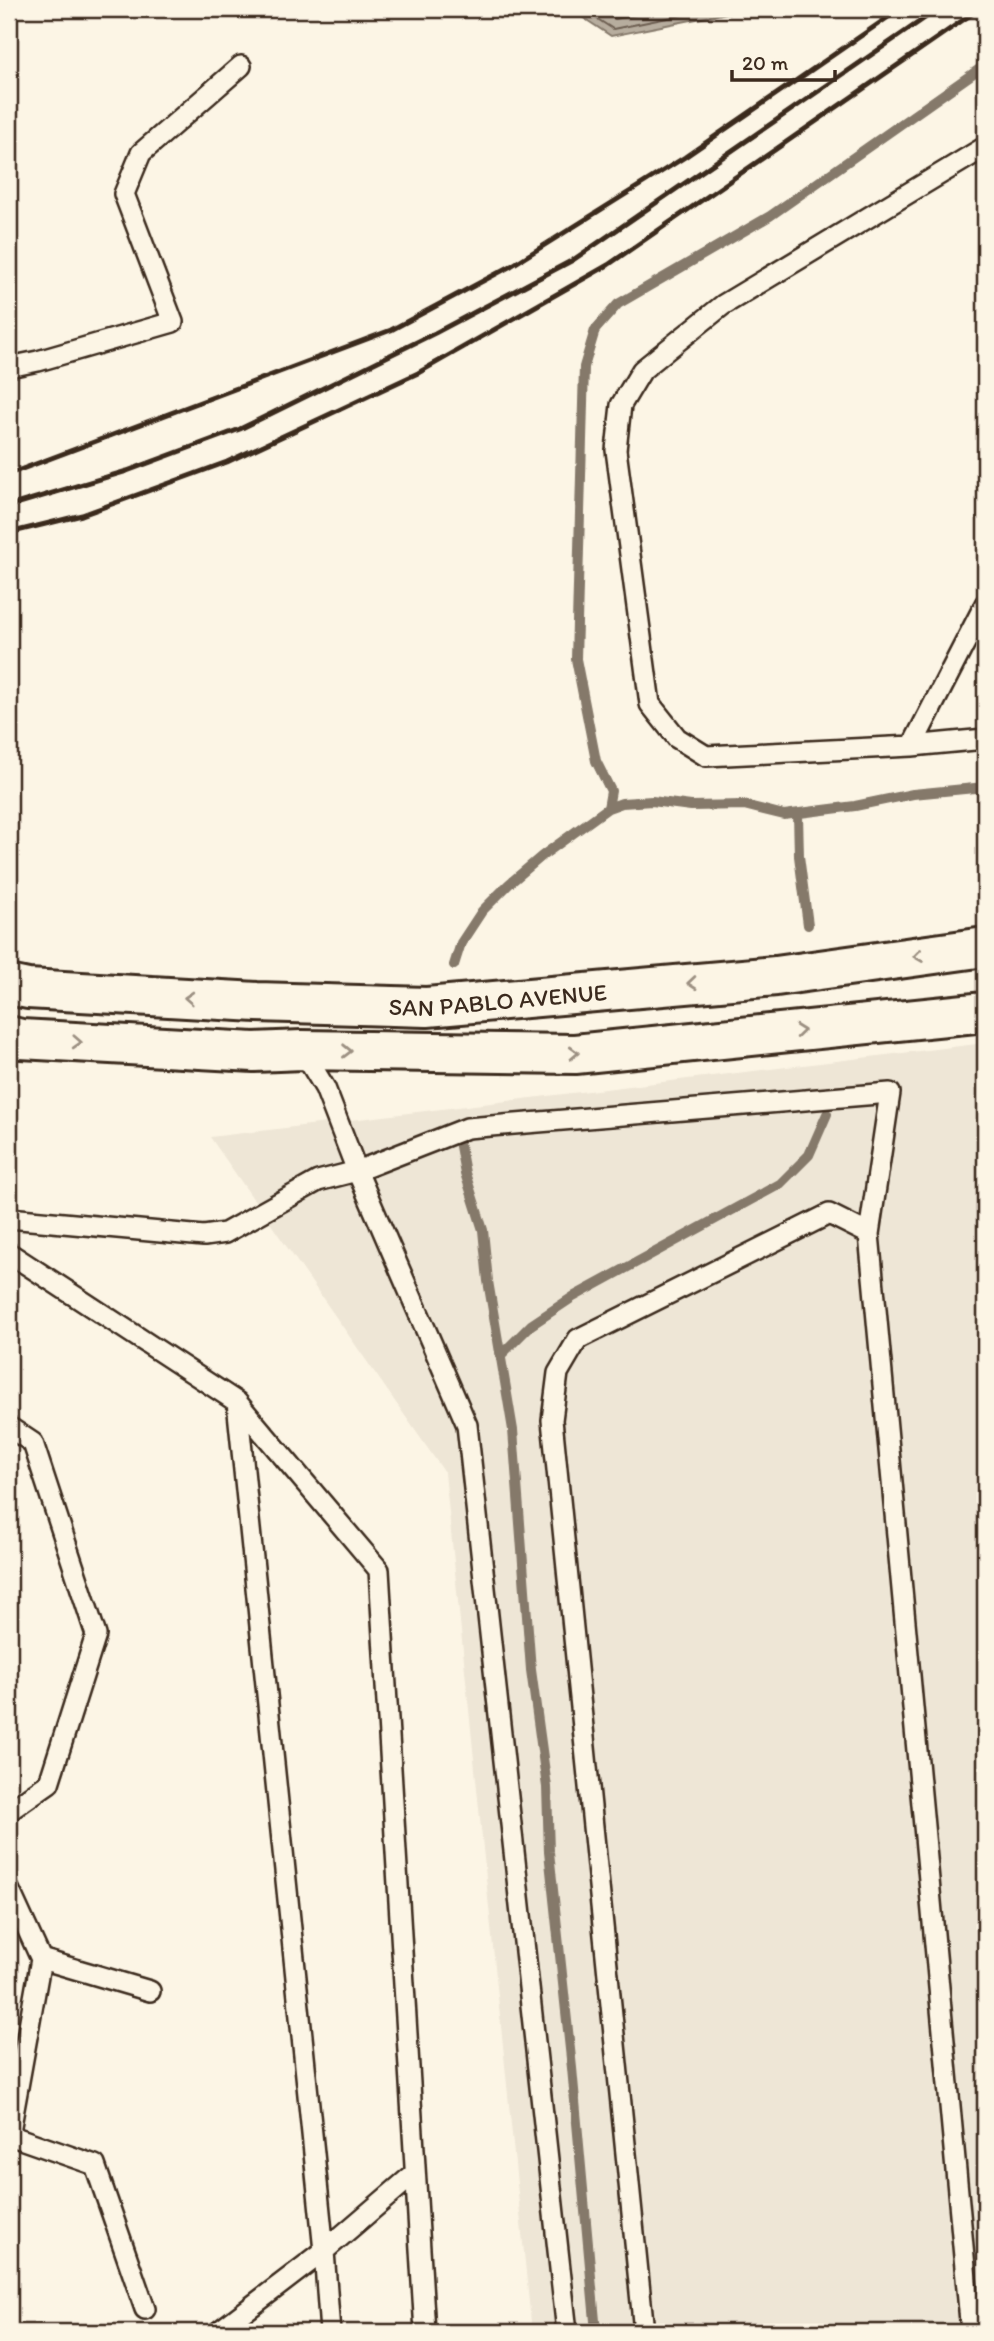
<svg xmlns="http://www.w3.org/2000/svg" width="994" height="2341" font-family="Itim,sans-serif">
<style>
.built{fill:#eee6d6}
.water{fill:#b7ad9e;stroke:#85796b;stroke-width:2}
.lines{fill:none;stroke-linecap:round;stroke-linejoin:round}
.shore{stroke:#6d5e51;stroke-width:2}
.stream{stroke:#85796b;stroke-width:10}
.lane-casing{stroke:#3b2a1e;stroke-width:24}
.secondary-casing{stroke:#3b2a1e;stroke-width:44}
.lane{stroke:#fcf5e5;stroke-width:19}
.secondary{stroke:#fcf5e5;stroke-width:38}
.rail{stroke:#3b2a1e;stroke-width:5}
.oneway{stroke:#9c9082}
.labels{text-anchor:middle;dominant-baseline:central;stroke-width:7;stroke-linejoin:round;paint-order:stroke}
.street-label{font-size:24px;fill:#3b2a1e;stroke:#fcf5e5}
</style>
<rect width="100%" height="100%" fill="#fcf5e5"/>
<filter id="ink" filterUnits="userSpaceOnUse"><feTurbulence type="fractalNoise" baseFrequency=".0143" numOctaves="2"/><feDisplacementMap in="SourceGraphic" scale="14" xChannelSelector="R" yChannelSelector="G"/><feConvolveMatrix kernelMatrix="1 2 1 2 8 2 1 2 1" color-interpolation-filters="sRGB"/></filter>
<g filter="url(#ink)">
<path class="built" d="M985 1043V2332H532L445 1473 210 1137Z"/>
<path class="water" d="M570 9H747L611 36Z"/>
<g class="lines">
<path class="shore" d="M582 9 613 29 712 9
M598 9 615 19 668 9"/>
<path class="stream" d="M608 808 611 791 596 761 576 659 584 367 595 330 618 304 770 216 985 65
M798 814 799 856 808 925
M454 965 461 943 482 911 509 884 542 856 608 808 622 803 652 801 691 806 744 805 784 815 855 806 913 794 985 787
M460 1146 465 1173 483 1230 488 1281 513 1430 531 1670 547 1787 549 1852 572 2068 596 2332
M501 1355 531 1325 573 1297 780 1184 809 1155 827 1114"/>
<defs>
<path id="lane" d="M985 147 723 305 642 370 621 405 616 450 650 704 677 738 706 756 912 746 985 604
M9 367 38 361 173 322 124 194 141 153 241 66
M912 746 985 739
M302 1050 325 1088 357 1171 467 1425 567 2332
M9 1218 204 1236 225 1233 318 1181 357 1171 467 1128 890 1093 869 1234
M9 1253 237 1402 379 1570 425 2332
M9 1427 33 1443 96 1635 49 1783 9 1811
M9 1889 41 1959 150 1991
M9 2135 95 2165 145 2309
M9 2137 41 1959
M218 2332 324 2251 237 1402
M330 2332 324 2251 415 2173
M644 2332 552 1420 558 1373 578 1339 829 1214 869 1234 971 2332"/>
<g id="secondary">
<path id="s1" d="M9 985 28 989 257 1002 427 1007 776 976 985 947"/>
<path d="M9 1036 21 1039 254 1052 302 1050 575 1054 985 1012"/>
</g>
</defs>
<use href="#lane" class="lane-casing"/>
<use href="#secondary" class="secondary-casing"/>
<use href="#lane" class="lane"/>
<use href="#secondary" class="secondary"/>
<path class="rail" d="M9 474 391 330 511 266 685 157 900 9
M9 506 127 471 240 429 435 333 573 260 938 9
M9 533 82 515 227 462 418 373 608 265 979 9"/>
</g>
<defs><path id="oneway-chevron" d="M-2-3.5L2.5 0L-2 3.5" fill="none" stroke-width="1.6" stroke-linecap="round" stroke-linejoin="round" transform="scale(1.75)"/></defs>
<g class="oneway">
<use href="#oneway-chevron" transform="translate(918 956) rotate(172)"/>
<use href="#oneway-chevron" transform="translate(692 983) rotate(175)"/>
<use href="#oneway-chevron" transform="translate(189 998) rotate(-177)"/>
<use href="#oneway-chevron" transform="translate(800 1031) rotate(-6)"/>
<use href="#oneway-chevron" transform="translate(77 1042) rotate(3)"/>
<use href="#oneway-chevron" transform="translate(347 1051) rotate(1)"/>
<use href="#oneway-chevron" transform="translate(574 1053) rotate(-2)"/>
</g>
</g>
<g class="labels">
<g class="street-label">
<text stroke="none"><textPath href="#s1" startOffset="490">SAN PABLO AVENUE</textPath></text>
</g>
</g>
<rect width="994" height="2341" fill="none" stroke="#fcf5e5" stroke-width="35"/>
<rect x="18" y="18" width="959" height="2306" fill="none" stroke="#3b2a1e" stroke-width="2.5" filter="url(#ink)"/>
<path d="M732 70v10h103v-10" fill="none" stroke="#3b2a1e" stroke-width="3.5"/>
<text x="742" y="70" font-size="21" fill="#3b2a1e" stroke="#fcf5e5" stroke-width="5" paint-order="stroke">20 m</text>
</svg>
